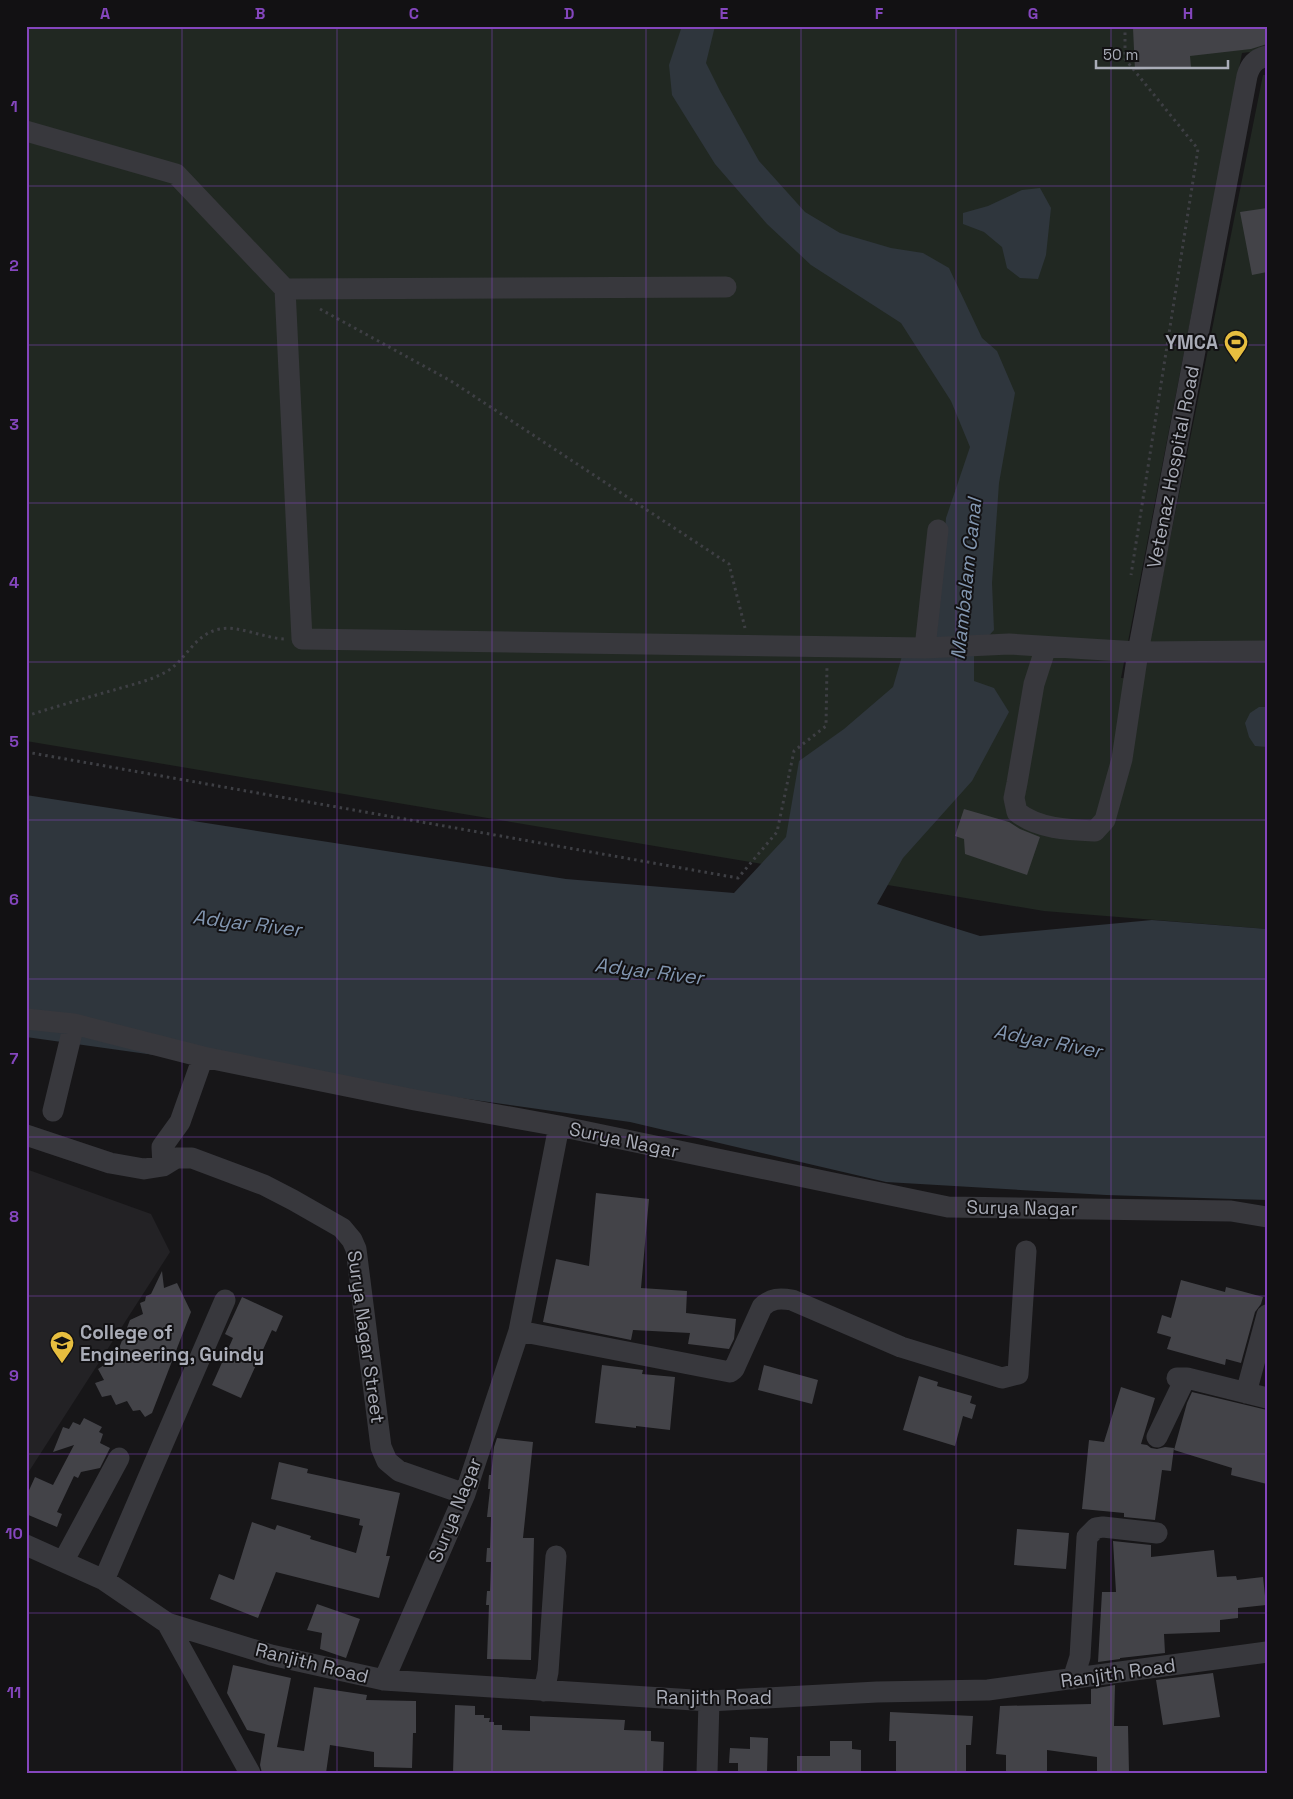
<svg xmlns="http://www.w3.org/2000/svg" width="1293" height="1799" font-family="'Space Grotesk',sans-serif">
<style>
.built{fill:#232225}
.green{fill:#212822}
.water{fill:#2f363d}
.building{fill:#434348}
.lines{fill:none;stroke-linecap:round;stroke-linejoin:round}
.path{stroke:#3e3f44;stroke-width:3;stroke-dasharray:2.5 4;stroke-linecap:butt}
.minor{stroke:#38383d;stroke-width:21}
.grid{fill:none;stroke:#8446bd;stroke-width:1;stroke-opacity:0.55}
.labels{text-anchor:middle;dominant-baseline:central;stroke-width:4;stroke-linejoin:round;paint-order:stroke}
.poi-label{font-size:19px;font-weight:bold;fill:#a9acb7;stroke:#121113;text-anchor:end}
.street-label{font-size:19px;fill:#a9acb7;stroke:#121113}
.water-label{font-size:20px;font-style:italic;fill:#8296b0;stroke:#121113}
.neatline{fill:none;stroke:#8446bd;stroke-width:2}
.grid-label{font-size:16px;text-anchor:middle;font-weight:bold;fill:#8446bd}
</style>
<rect width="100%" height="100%" fill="#171618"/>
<path class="built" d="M26 1169 151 1214 170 1252 26 1476Z"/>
<path class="green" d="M26 26H1267V50L1242 53 1121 678 1142 679 1263 75H1267V929L1044 911 26 741Z"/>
<path class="water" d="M682 26H715L706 63 720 91 759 161 805 212 840 233 891 248 923 253 949 268 982 338 997 351 1015 393 999 483 992 583 994 630 974 652V681L994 688 1009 712 972 781 903 858 877 904 980 936 1152 920 1267 929V1200L1106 1195 886 1182 630 1122 26 1037V795L566 879 734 893 786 837 799 761 844 729 893 687 902 656 932 658 937 630 946 518 970 447 951 401 901 323 811 265 767 224 715 164 672 95 669 65Z
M1040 188 1051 208 1046 255 1038 279 1020 278 1007 268 1002 247 984 232 963 224V213L988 206 1022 190Z
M1259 707H1267V747L1255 746 1249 737 1245 723 1250 713Z"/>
<path class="building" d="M1167 26H1267V44L1251 49 1190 56 1191 67 1135 70 1133 28Z
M1267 208V272L1252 275 1240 212Z
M964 809 1009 822 1020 829 1040 837 1027 875 965 854 964 839 955 836Z
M596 1193 649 1199 641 1288 687 1291 686 1313 736 1319 734 1339 729 1349 688 1344 690 1333 633 1330 631 1340 543 1322 556 1259 589 1266Z
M162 1271 164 1288 177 1283 191 1312 152 1413 145 1417 140 1410 133 1411 127 1401 116 1405 111 1395 102 1397 95 1383 104 1380 98 1369 110 1361V1358L116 1356 130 1320 143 1314 140 1303 145 1301 146 1296 151 1294Z
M1181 1280 1225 1292 1226 1287 1263 1297 1261 1304 1255 1312 1241 1363 1226 1359 1225 1365 1167 1349 1171 1337 1157 1333 1162 1315 1171 1318Z
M242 1297 283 1316 276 1332 272 1330 241 1398 212 1385 233 1338 225 1334Z
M602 1365 643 1370 642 1374 675 1377 670 1430 636 1426V1428L595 1423Z
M764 1365 818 1380 812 1404 758 1390Z
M919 1376 938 1382 937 1386 972 1396 970 1403 976 1405 972 1419 963 1416 955 1446 903 1430Z
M1121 1387 1155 1398 1141 1444 1147 1445 1151 1448 1157 1449 1165 1447 1174 1448 1171 1471 1162 1470 1155 1520 1124 1517V1513L1082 1509 1089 1440 1104 1442Z
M1192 1392 1267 1410V1484L1231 1475 1232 1468 1174 1450 1187 1403Z
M84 1418 102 1427 99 1432 103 1434 100 1443 110 1448 100 1468 81 1472 78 1478 74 1476 57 1512 62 1514 57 1527 26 1514V1497L35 1477 53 1485 74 1445 53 1452 63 1427 69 1429 73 1422 80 1425Z
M497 1438 533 1442 523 1538H534L531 1660 487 1659 489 1605H486L487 1591H490L491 1562H486L487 1548H490L491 1517H487L490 1489H488L489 1475H491L494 1447Z
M279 1462 308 1469 307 1473 400 1493 386 1556H390L379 1598 276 1572 258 1618 210 1599 219 1574 234 1580 252 1522 275 1530 277 1525 311 1536 310 1539 356 1553 363 1526 359 1525 360 1519 271 1499Z
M1017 1529 1069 1533 1066 1569 1014 1565Z
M1113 1541 1151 1545V1557L1214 1550 1217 1577 1236 1576 1237 1580 1263 1577 1266 1605 1238 1608V1618L1220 1620V1632L1164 1634 1165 1653 1120 1658V1659L1098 1662 1102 1592H1116Z
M317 1604 360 1619 346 1658 320 1649 322 1633 307 1630Z
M233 1665 291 1678 277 1747 304 1751 314 1687 367 1695 366 1700 416 1701V1733H413L412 1768 374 1767V1752L330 1745 326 1773H262L260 1765 265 1734 247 1730 227 1693Z
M1213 1673 1220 1717 1163 1725 1156 1680Z
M1115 1685 1114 1726H1128L1129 1773H1097V1757L1047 1750V1773H1006V1755L996 1754 1000 1706 1091 1704V1689Z
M455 1705 475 1706V1715H484V1718H490L489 1722H494V1725H502V1730L530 1731V1716L625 1720 624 1730 651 1731V1741L664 1742 663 1773H453Z
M890 1712 973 1716 971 1745H966V1773H896V1741H889Z
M750 1737 768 1738 767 1773H738V1763H729L730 1748 750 1749Z
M830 1741H852V1749L861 1750V1773H797V1756H830Z"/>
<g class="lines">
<path class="path" d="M1125 26V59L1198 149 1131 575
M320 309 451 381 729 564 745 628
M26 716C55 707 85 698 114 690 130 685 149 681 164 673 186 662 193 634 220 629 237 625 264 638 284 639
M26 752 738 878 777 832 794 751 826 726 827 665"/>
<path class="minor" d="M26 131 176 174 285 289 726 287
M285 289 302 639 925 648 1009 644 1138 652 1267 651
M1046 647 1034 684 1017 783 1014 798 1017 812C1038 829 1069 830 1095 831L1105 820 1122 759 1138 652 1247 76C1250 65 1255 59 1267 56
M925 648 938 530
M26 1019 74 1024 203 1057 415 1100 559 1126
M53 1111 74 1024
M26 1135 110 1163 144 1169 163 1166 176 1158H192L264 1185 293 1200 342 1228 352 1240 356 1249 381 1447 387 1461 399 1471 465 1494
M163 1166 162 1147 180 1122 203 1057
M519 1331 730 1372 734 1369 762 1307C771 1298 780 1298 792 1300L901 1347 1002 1378 1018 1374 1026 1251
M1246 1393 1267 1315
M1157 1437 1183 1383 1177 1378H1187L1267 1398
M26 1545 104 1580 167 1623 271 1655 384 1680 709 1701 877 1692 988 1690 1267 1652
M64 1560 119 1458
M104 1580 225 1300
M167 1623 250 1773
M1073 1679 1080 1657 1087 1537 1096 1528 1103 1527 1157 1533
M384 1680 465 1494 519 1331 559 1126 948 1207 1231 1211 1267 1217
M544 1691 548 1672 556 1556
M707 1773 709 1701"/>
</g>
<path class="grid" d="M182 26V1773M337 26V1773M492 26V1773M646 26V1773M801 26V1773M956 26V1773M1111 26V1773M26 186H1267M26 345H1267M26 503H1267M26 662H1267M26 820H1267M26 979H1267M26 1137H1267M26 1296H1267M26 1454H1267M26 1613H1267"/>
<defs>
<symbol id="stadium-pin" viewBox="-11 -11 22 30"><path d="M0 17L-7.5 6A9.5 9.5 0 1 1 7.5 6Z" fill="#e7be3f" stroke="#121113"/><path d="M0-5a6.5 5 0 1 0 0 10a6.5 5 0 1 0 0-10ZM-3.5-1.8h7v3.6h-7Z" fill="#111"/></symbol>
<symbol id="university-pin" viewBox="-11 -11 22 30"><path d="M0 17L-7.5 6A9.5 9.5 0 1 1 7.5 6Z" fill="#e7be3f" stroke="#121113"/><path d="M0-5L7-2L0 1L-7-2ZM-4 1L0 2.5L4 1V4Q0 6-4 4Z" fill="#111"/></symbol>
</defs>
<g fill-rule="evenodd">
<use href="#stadium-pin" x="1222" y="328" width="28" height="38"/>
<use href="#university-pin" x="48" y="1329" width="28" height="38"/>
</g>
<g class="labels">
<g class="poi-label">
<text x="1218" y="342">YMCA</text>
<text x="80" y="1332" text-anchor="start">College of<tspan x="80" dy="22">Engineering, Guindy</tspan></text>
</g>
<g class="street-label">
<text transform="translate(1173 467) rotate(-79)">Vetenaz Hospital Road</text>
<text transform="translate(624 1140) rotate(12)">Surya Nagar</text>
<text transform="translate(1022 1208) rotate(1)">Surya Nagar</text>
<text transform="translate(366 1337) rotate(82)">Surya Nagar Street</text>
<text transform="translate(455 1510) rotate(-68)">Surya Nagar</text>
<text transform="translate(312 1663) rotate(14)">Ranjith Road</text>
<text transform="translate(1118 1673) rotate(-8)">Ranjith Road</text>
<text x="714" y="1697">Ranjith Road</text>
</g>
<g class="water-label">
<text transform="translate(966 579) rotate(-84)">Mambalam Canal</text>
<text transform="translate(247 923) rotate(7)">Adyar River</text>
<text transform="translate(649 971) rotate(7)">Adyar River</text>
<text transform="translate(1048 1041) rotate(11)">Adyar River</text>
</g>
</g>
<rect width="1293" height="1799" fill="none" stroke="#121113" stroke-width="55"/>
<path d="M1096 60v8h132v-8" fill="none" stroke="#a9acb7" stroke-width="2.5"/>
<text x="1103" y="60" font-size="15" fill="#a9acb7" stroke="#121113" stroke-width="4" paint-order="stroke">50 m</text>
<rect x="28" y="28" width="1238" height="1744" class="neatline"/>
<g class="grid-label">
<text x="105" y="19">A</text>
<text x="260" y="19">B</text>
<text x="414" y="19">C</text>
<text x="569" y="19">D</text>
<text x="724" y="19">E</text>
<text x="879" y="19">F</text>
<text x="1033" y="19">G</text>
<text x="1188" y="19">H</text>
<text x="14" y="112">1</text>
<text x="14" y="271">2</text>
<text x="14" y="430">3</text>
<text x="14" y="588">4</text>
<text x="14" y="747">5</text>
<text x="14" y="905">6</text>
<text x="14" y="1064">7</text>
<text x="14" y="1222">8</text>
<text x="14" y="1381">9</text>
<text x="14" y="1539">10</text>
<text x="14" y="1698">11</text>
</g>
</svg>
